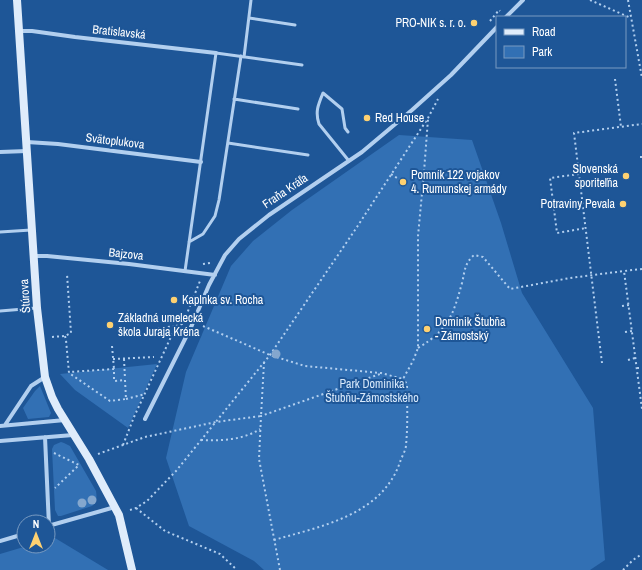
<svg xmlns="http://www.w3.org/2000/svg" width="642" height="570" font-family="'Archivo Narrow',sans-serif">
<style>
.green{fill:#3270b4}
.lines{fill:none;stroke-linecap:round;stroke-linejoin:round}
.path{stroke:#b2cfef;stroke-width:2;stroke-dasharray:2 3;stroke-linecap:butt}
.lane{stroke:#b2cfef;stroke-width:3}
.street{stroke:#b2cfef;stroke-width:4}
.secondary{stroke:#dfecfb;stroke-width:8}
.tree{fill:#84a7ce}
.poi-dot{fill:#fed171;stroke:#1e5697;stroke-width:1.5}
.labels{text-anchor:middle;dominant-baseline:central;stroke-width:4;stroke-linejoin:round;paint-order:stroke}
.poi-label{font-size:12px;fill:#fff;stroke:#1e5697;text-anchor:start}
.street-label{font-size:12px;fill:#fff;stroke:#1e5697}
.park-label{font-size:12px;fill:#d8e9fb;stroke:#1e5697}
</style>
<rect width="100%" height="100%" fill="#1e5697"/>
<path class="green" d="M399 135 472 140 501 223 522 293 593 408 605 560 590 570H264L254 561 189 526 166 458 186 372 231 266 253 241 292 210Z
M157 364 128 428 75 390 60 374Z
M40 386 51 413 49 417 28 419 23 408 35 391Z
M61 442 64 443 70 446 96 491C97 498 97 502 92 506L61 516H58L55 510 52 449 54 445Z
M55 538 108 570H0V554L27 546H48V540Z"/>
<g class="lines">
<path class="path" d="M590 0 631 18
M628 0 642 78
M490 21 499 10 500 11
M615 79 621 127
M640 157H642
M391 174 403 182
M579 174 550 178 557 233 586 228
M203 264 210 263
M642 269 624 271 642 409
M622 306 629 305
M186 316 200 281
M203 326 270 355 305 366 381 373 403 379 413 361 418 348V236L424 172 428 119
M153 329 176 326
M625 332 632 331
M65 336 66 340 69 373 110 401 126 399 125 380 114 381V369L69 372
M52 337 65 336 71 333 67 274
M112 346 114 369
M418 348C448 330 453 316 462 283 465 271 464 264 474 255L483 257 510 289 570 278 624 271
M113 359 154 357
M124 359 125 379
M628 360 635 358
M602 363 574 133 642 124
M637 368H642
M126 399 145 394
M201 440C221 441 243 440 260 429
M123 445 134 417 176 326 182 324 183 321
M54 453 79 465 55 488
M98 454 145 437 216 422 261 416 264 363
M136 508 165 531 220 554 237 570
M130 510 136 508 147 501 176 471 270 355 355 230 428 118 438 99
M274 540C322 526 382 515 400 462 402 456 406 450 406 445 408 425 407 404 407 384L403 379
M280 570 259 459 261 416 380 374
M623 570 633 560 642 554"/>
<path class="lane" d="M249 18 295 25
M244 57 251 0
M234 99 298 109
M348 132 345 128 342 109 323 93C318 105 315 112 319 124L349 161
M228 143 308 155
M0 232 31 230
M189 242 203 234 215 216 219 200 241 56
M185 271 216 53 302 65
M0 311 36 308"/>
<path class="street" d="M506 17 523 0
M19 31H32L75 37 216 53
M27 142 58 144 201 162
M0 152 27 151
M35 256H47L129 264 215 275
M145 419 192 325 209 285 225 255 239 239 269 215 362 152 412 110 451 75 497 27
M5 425 31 386 45 377
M0 426 65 420
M45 437 49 526
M0 441 73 435
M48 526 115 507
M0 541 24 534"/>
<path class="secondary" d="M17 0 37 308 45 377 52 397 58 409 89 459 119 515 132 570"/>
</g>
<g class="tree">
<circle cx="276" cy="354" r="4.5"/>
<circle cx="92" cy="500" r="4.5"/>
<circle cx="82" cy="503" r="4.5"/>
</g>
<g class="poi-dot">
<circle cx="474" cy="23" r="4"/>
<circle cx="367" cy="118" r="4"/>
<circle cx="626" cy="176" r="4"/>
<circle cx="403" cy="182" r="4"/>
<circle cx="623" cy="204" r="4"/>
<circle cx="174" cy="300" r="4"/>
<circle cx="110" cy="325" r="4"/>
<circle cx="427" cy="329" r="4"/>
</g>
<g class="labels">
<g class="poi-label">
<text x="466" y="23" text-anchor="end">PRO-NIK s. r. o.</text>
<text x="375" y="118">Red House</text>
<text x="618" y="169" text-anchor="end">Slovenská<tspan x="618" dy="14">sporiteľňa</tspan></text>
<text x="411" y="175">Pomník 122 vojakov<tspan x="411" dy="14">4. Rumunskej armády</tspan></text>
<text x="615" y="204" text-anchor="end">Potraviny Pevala</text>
<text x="182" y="300">Kaplnka sv. Rocha</text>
<text x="118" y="318">Základná umelecká<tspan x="118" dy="14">škola Juraja Kréna</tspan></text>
<text x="435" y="322">Dominik Štubňa<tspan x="435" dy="14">- Zámostský</tspan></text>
</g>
<g class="street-label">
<text transform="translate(119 32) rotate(6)">Bratislavská</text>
<text transform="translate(115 141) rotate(7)">Svätoplukova</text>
<text transform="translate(285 191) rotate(-34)">Fraňa Kráľa</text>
<text transform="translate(126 254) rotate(6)">Bajzova</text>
<text transform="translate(25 296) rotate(-94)">Štúrova</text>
</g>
<g class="park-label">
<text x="372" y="384">Park Dominika<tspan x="372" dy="14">Štubňu-Zámostského</tspan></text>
</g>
</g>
<rect x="496" y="16" width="130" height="52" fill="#1e5697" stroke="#789ac1"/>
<rect x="504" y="29" width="20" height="6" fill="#dfecfb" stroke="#789ac1"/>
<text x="532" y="36" font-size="12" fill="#ffffff">Road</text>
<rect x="504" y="46" width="20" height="12" fill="#3270b4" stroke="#789ac1"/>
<text x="532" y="56" font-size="12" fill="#ffffff">Park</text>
<g transform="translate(36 534)"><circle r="19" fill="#1e5697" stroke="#789ac1"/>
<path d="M0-3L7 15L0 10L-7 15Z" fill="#fed171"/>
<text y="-6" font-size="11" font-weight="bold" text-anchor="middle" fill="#ffffff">N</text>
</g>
</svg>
